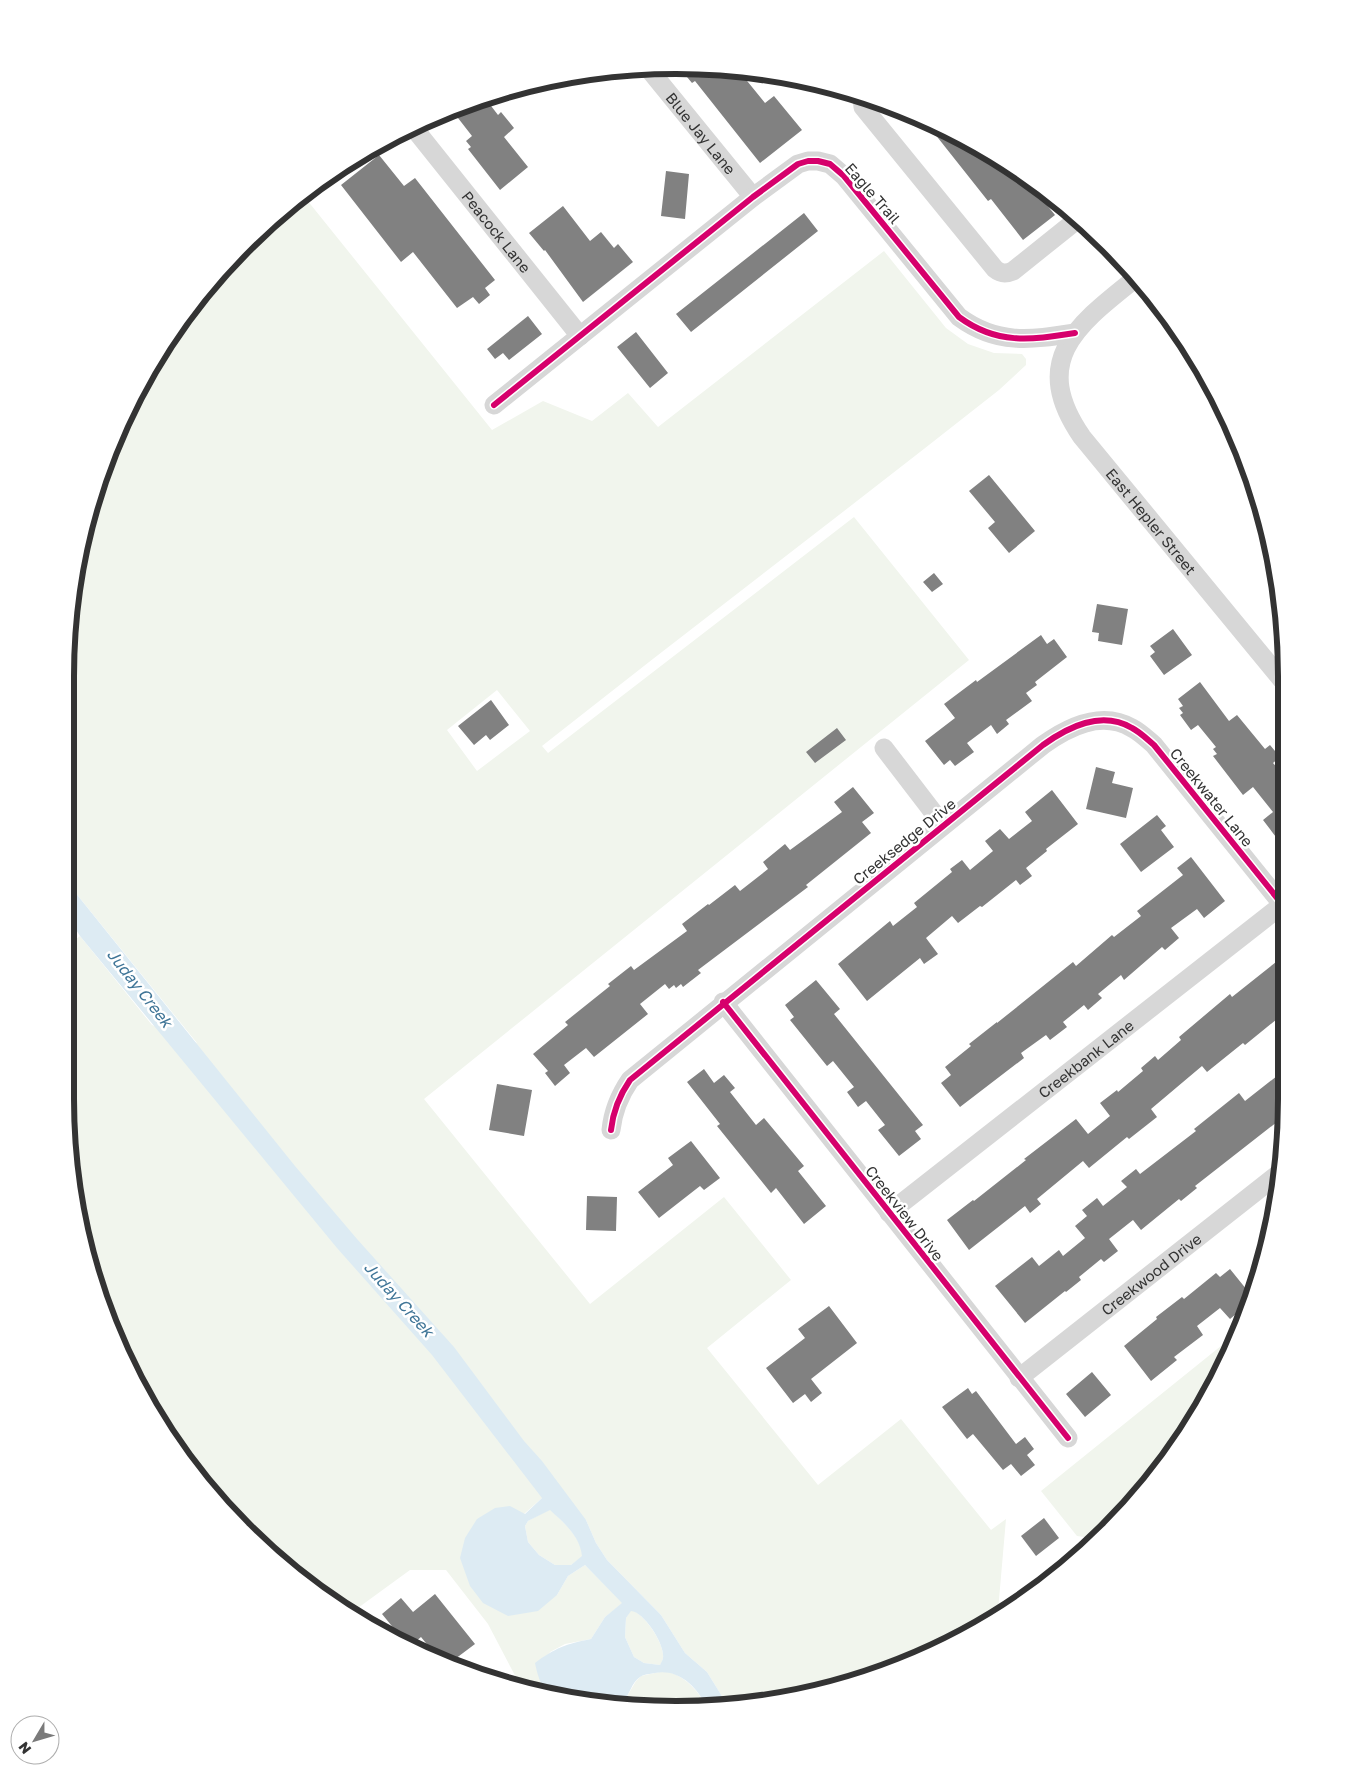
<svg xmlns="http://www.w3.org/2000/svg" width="1352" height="1775" font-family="'Golos Text',sans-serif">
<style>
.green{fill:#f1f5ed;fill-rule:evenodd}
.water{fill:#ddebf3;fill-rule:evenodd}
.building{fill:#818181}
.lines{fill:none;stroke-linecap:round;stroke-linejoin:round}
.minor{stroke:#d7d7d7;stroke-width:19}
.cycleway-casing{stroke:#fff;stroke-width:9}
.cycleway{stroke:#d6006c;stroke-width:6}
.labels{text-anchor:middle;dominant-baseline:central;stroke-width:5;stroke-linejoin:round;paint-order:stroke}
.street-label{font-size:15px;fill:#333;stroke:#fff}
.water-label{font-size:16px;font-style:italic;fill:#3f7597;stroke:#fff}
.rim{fill:none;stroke:#333;stroke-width:6}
</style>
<rect width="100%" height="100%" fill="#fff"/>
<path class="green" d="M303 195 492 430 543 401 592 421 628 393 658 427 884 251 946 328 968 344 994 353 1022 354 1026 359V365L999 390C847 510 694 626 542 746L548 753 854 517 969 660 424 1099 590 1304 724 1197 791 1280 707 1348 818 1485 901 1419 991 1530 1006 1519 998 1611 1001 1614 872 1678 728 1706 707 1672 685 1653 661 1615 607 1560 596 1543 586 1520 542 1498 524 1514 495 1508 557 1595 568 1576 585 1565 623 1603 605 1617 591 1639 565 1644 550 1652 540 1682 550 1696 520 1685 488 1624 446 1570H410L351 1613 304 1584 244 1531 147 1405 86 1257 65 1099V948L80 936 152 1025 197 1043 66 881V636L86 518 128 406 191 304 244 244ZM497 690 530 731 477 771 447 730Z
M1242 1329 1184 1438 1108 1531 1098 1539 1077 1536 1041 1491Z
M550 1509C564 1523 580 1536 583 1556L571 1565H555L539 1555 528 1542 525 1526 528 1521Z
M631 1610C644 1613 665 1644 663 1658 663 1660 661 1663 660 1665L644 1663 634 1657 625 1637 626 1618Z
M664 1671C682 1674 695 1687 704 1702L700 1708 623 1703 636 1681 641 1676Z"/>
<path class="water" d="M66 881 295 1166 357 1239 454 1347 524 1441 542 1461 586 1520 596 1543 607 1560 661 1615 685 1653 707 1672 728 1706 716 1709 700 1708 704 1702C694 1684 677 1669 655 1673 650 1674 644 1674 640 1677 632 1682 629 1695 623 1703L557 1698C542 1693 538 1677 535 1663 555 1648 566 1644 591 1639L605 1617 622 1603 585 1565 568 1576 557 1595 538 1611 508 1616 483 1603 470 1586 460 1558 465 1538 477 1519 495 1508 510 1506 525 1514 542 1498 432 1355 337 1248 80 936 66 914ZM550 1510C564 1523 580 1536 582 1556L571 1565H555L539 1555 528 1542 525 1526 528 1521ZM631 1611C644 1612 665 1644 663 1658 663 1660 661 1662 660 1665L644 1663 634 1657 625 1637 626 1618Z"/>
<path class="building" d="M677 65 739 71 765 103 774 96 802 130 760 163 695 81 692 83Z
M485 98 498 115 501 112 514 128 504 137 528 167 500 190 468 149 471 147 466 141 472 136 451 109Z
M923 119 1015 168 1021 173 1055 215 1023 240 991 199 988 201Z
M379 155 404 186 415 178 495 280 485 288 490 295 479 304 473 297 457 308 413 252 401 262 341 185Z
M666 171 689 174 685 219 661 216Z
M563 206 590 241 601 232 614 248 618 244 633 262 583 302 545 250 544 251 529 233Z
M804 213 818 231 691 332 676 314Z
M528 316 542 334 509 360 503 353 495 359 487 349Z
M636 332 668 373 650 388 617 347Z
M989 475 1035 531 1009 553 988 528 995 522 969 491Z
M934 573 943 584 932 592 923 582Z
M1097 604 1128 609 1122 645 1098 641 1099 633 1092 632Z
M1173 629 1192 655 1164 675 1150 656 1155 652 1150 646Z
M1041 635 1047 644 1054 639 1067 657 1035 682 1037 685 1026 693 1032 701 1006 720 1009 724 997 734 991 725 967 743 974 752 955 766 950 760 944 765 925 741 955 718 944 704 976 680 977 682Z
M1200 682 1229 721 1237 715 1265 749 1270 745 1280 757 1273 763 1282 773V845L1263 820 1273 812 1253 787 1243 795 1213 756 1217 754 1213 749 1216 747 1198 725 1191 730 1180 715 1183 713 1179 708 1183 706 1178 699Z
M491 700 509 725 490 740 486 735 474 745 458 726Z
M837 728 846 740 815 763 806 752Z
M1096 767 1115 772 1112 783 1133 788 1126 818 1086 809Z
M853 787 874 813 862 822 871 833 806 885 808 887 698 970 701 973 683 987 681 984 676 988 674 985 669 989 665 984 640 1004 648 1014 594 1057 586 1048 564 1065 570 1073 555 1086 545 1073 548 1071 533 1054 568 1025 565 1022 610 986 608 984 631 966 634 970 687 931 682 924 708 904 709 905 735 885 740 891 768 869 763 862 785 844 790 850 842 812 834 802Z
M1052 790 1078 824 1046 849 1047 851 1026 868 1032 876 1020 885 1016 880 982 907 980 906 958 923 952 916 926 938 938 954 924 964 920 958 867 1001 838 964 890 921 893 926 917 907 914 903 952 872 950 869 962 860 970 870 993 851 985 841 1000 829 1009 839 1032 821 1025 812Z
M1157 815 1166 826 1161 830 1174 847 1141 872 1120 844Z
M1191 857 1225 901 1204 918 1197 909 1171 928 1179 938 1165 950 1162 947 1124 980 1121 975 1098 994 1102 998 1088 1010 1084 1005 1063 1022 1067 1027 1050 1040 1046 1035 1021 1053 1024 1058 960 1107 941 1083 951 1075 945 1067 971 1046 969 1044 997 1022V1023L1073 962 1076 966 1112 935 1114 937 1141 916 1137 911 1183 875 1177 868Z
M1276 962 1282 970V1015L1245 1045 1243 1043 1207 1072 1202 1066 1151 1109 1157 1117 1129 1139 1127 1137 1089 1168 1083 1161 1037 1199 1041 1204 1030 1213 1025 1206 969 1250 947 1220 973 1200 974 1201 1026 1160 1024 1159 1076 1119 1088 1134 1110 1116 1100 1103 1117 1090 1118 1092 1143 1071 1141 1068 1155 1056 1158 1060 1181 1040 1179 1037 1230 994 1232 997Z
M816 980 840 1009 834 1014 923 1125 915 1131 921 1139 899 1156 878 1130 885 1125 866 1101 858 1107 847 1092 854 1087 833 1061 827 1066 790 1020 794 1017 785 1005Z
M704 1069 714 1083 724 1075 735 1088 730 1092 756 1125 764 1118 804 1166 798 1171 826 1206 804 1224 776 1188 771 1193 717 1126 720 1124 687 1082Z
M1282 1072V1118L1195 1186 1197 1188 1181 1201 1179 1199 1141 1230 1133 1220 1109 1239 1118 1251 1104 1262 1101 1259 1079 1277 1081 1280 1066 1292 1065 1291 1025 1323 995 1286 1032 1257 1039 1266 1059 1250 1063 1256 1085 1238 1075 1226 1087 1216 1082 1210 1097 1198 1103 1206 1127 1187 1121 1181 1136 1169 1140 1174 1196 1131 1194 1129 1239 1093 1245 1101Z
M497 1084 532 1090 524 1136 489 1130Z
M691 1141 720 1178 704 1190 700 1186 659 1218 638 1192 673 1165 668 1158Z
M587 1196 617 1197 616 1231 586 1230Z
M1230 1269 1251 1295 1248 1304 1230 1319 1220 1308 1197 1326 1203 1335 1174 1357 1177 1360 1151 1381 1124 1346 1157 1319 1156 1317 1182 1297 1184 1299 1216 1273 1220 1277Z
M829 1306 857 1343 811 1379 822 1393 811 1402 805 1394 793 1403 766 1368 805 1338 798 1329Z
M1092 1372 1111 1395 1085 1417 1066 1394Z
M968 1388 972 1394 976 1391 1016 1444 1025 1437 1034 1449 1027 1455 1035 1465 1021 1476 1011 1464 1003 1470 973 1434 967 1439 942 1407Z
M1044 1518 1059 1538 1036 1556 1021 1536Z
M435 1594 475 1644 451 1662 438 1658 421 1637 409 1647 382 1614 401 1598 413 1612Z"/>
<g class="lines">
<g class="minor">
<path id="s1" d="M648 68 753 197"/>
<path d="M862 97 863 107 995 269C1001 274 1006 274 1013 271L1078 219"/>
<path id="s2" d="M413 127 580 336"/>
<path id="s3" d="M1136 278C1077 325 1029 360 1082 437L1282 680"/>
<path d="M494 405 753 197 798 164 808 161H818L830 164 844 176 959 317C997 345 1030 340 1075 333"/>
<path d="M884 748 943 825"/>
<path d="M723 1002 1068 1438"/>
<path d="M611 1130C613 1111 619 1096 630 1080L1043 745C1068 727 1101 710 1132 728 1140 732 1147 739 1154 745L1282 904"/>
<path id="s4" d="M889 1213 1282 905"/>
<path id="s5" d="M1019 1378 1282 1171"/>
</g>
<defs>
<path id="cycleway" d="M494 405 753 197 798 164 808 161H818L830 164 844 176 959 317C997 345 1030 340 1075 333
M723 1002 1068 1438
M611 1130C613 1111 619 1096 630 1080L1043 745C1068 727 1101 710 1132 728 1140 732 1147 739 1154 745L1282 904"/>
</defs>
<use href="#cycleway" class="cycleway-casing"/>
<use href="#cycleway" class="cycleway"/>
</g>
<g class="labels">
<g class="street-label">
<text stroke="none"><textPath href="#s1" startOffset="84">Blue Jay Lane</textPath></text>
<text transform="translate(873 193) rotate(49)">Eagle Trail</text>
<text stroke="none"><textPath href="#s2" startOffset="134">Peacock Lane</textPath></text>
<text stroke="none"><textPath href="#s3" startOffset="304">East Hepler Street</textPath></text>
<text transform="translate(1212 797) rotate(51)">Creekwater Lane</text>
<text transform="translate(904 841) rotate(-39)">Creeksedge Drive</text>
<text stroke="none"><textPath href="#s4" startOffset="250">Creekbank Lane</textPath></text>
<text transform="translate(905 1213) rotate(52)">Creekview Drive</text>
<text stroke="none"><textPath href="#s5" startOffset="168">Creekwood Drive</textPath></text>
</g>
<g class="water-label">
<text transform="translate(140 988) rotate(52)">Juday Creek</text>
<text transform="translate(399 1299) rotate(48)">Juday Creek</text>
</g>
</g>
<path d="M0 0H1352V1775H0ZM676 74H676A602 602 0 0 1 1278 676V1099A602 602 0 0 1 676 1701H676A602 602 0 0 1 74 1099V676A602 602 0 0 1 676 74Z" fill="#fff" fill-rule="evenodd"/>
<path class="rim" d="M676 74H676A602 602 0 0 1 1278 676V1099A602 602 0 0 1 676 1701H676A602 602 0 0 1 74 1099V676A602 602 0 0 1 676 74Z"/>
<g transform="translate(35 1740) rotate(232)"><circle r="24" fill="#ffffff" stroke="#adadad"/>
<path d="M0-4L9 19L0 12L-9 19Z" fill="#7a7a7a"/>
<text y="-8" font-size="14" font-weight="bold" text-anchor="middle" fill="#333333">N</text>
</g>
</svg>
